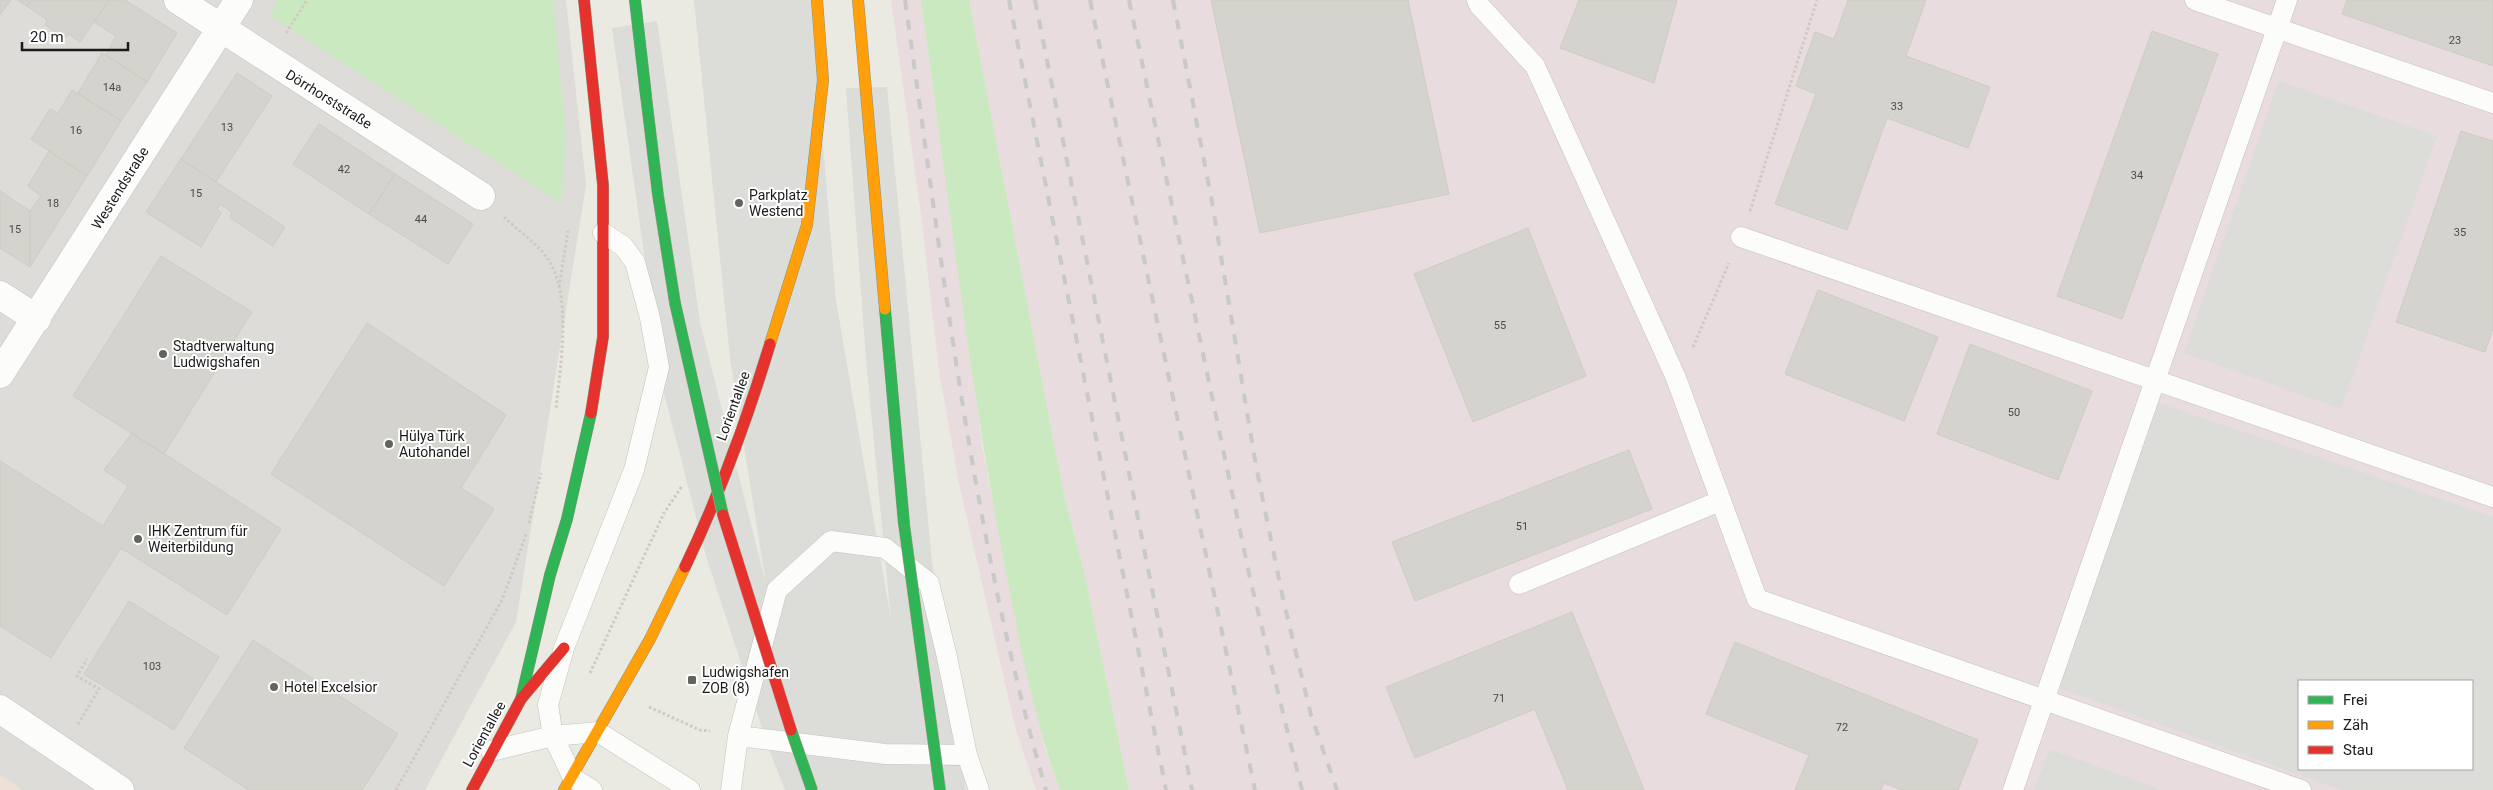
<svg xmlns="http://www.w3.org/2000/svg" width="2493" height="790" font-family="Roboto,sans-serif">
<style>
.residential{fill:#dddcd9}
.commercial{fill:#ede1d7}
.industrial{fill:#e8dcdf;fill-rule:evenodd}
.grass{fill:#cbe9c0}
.parking{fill:#dcdcd9;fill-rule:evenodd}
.pier{fill:#dcdcd8}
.building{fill:#d4d3cd;stroke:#cdccc4}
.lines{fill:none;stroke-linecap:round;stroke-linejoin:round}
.lane-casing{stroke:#c2c2bf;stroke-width:21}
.street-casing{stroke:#c2c2bf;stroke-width:29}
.fast-casing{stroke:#8b947c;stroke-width:12}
.slow-casing{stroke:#8b947c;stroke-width:12}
.jam-casing{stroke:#8b947c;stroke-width:12}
.path{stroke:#d2c8c1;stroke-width:3;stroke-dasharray:2.5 2.5;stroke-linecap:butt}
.lane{stroke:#fcfcfb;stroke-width:20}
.street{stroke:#fcfcfb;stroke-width:28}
.fast{stroke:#30b455;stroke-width:11}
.slow{stroke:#ff9f0a;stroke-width:11}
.jam{stroke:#e5322d;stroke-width:11}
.rail{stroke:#c9c9c8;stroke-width:4;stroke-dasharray:10 10;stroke-linecap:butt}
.fast-bridge-casing{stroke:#bf9c9a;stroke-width:12;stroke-linecap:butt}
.jam-bridge-casing{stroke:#bf9c9a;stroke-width:12;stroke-linecap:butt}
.fast-bridge{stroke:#30b455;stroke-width:11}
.jam-bridge{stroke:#e5322d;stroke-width:11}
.poi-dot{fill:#636361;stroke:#fff;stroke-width:2}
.labels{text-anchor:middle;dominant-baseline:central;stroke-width:4;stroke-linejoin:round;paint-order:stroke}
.number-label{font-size:11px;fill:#4a4a48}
.street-label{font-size:14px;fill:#1b1b1b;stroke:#fff}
.poi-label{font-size:14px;fill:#1b1b1b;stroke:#fff;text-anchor:start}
</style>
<rect width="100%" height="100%" fill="#eaeae3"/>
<path class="residential" d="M0 0H566L586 185 516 622 425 790H22L0 775Z"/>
<path class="commercial" d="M0 775 22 790H0Z"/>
<path class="industrial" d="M891 0H921L983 450 1015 620 1045 748 1060 790H1036L1015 727 959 484 939 371 921 215Z
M969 0H2493V790H1129L1085 576 1064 495ZM2299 681H2472V769H2299Z"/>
<path class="grass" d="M278 0H553L566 140 561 203 269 15Z
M921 0H969L1064 495 1085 576 1129 790H1060C1031 712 1017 629 1001 547 967 366 947 182 921 0Z"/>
<path class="parking" d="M2279 81 2437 136 2341 409 2184 353Z
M2159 403 2493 517V790H2341L2057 687ZM2299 681H2472V769H2299Z
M2049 749 2162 790H2034Z"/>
<path class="pier" d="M694 0H811L836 301 891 620 866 359 846 88 887 87 932 562 951 711 966 790H785L770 752 706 556 664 393 612 28 657 21 700 322 766 584 730 358Z"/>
<path class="building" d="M0 0H11L0 15Z
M17 0H31L27 6Z
M31 0H109L80 42 69 34 66 38 45 25 47 20 27 6Z
M109 0H125L177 33 147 82 106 55 116 36 94 22Z
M1211 0H1408L1449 194 1260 233Z
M1579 0H1677L1654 83 1560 48Z
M1848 0H1926L1906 56 1990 87 1968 148 1887 118 1847 230 1775 204 1816 94 1796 86 1815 32 1834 39Z
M2347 0H2493V66L2342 14Z
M2152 31 2218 54 2122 319 2057 296Z
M102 53 147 82 121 121 78 93Z
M237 73 272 96 216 182 181 159Z
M72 90 121 121 87 176 31 139 50 109 58 113Z
M319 124 395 174 369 214 293 164Z
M2461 131 2493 141V328L2485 352 2396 322Z
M49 151 87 176 30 267V211L41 196 28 186Z
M181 159 285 227 273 246 230 218 232 212 220 204 217 209 221 213 201 247 146 212Z
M395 174 473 224 448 264 369 214Z
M0 191 30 211V267L0 248Z
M1528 228 1586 376 1473 422 1414 274Z
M161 256 252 312 164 454 73 396Z
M1818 290 1938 337 1904 421 1785 374Z
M367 323 506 415 461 488 494 509 444 586 271 474Z
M1970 344 2092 391 2058 480 1937 434Z
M132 433 281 529 227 615 121 548 51 658 0 626V461L103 526 128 486 104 470Z
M1629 450 1652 509 1415 601 1392 542Z
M129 601 219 657 174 730 84 674Z
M1572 612 1644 790H1568L1535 709 1415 758 1386 687Z
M253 640 398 734 362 790H249L184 748Z
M1735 642 1978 740 1958 790H1902L1884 783 1881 790H1795L1809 755 1706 714Z"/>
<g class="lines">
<defs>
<path id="lane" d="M1477 0 1479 5 1535 66 1676 378 1757 599 2301 790
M2195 0 2493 103
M1741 237 2493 497
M1519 584 1720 501
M738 736 885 754 967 755
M491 751 553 736 598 732 690 790
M592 790 573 778 553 736 548 705 564 648 634 470 659 367 650 318 635 262 623 246 603 233
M731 790 738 736 777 590 831 541 885 548 929 583 947 657 967 755 979 790
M2013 790 2287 0"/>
<path id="street" d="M178 0 481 196
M0 295 37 319
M0 374 239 0
M0 709 120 790"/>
<path id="fast" d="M635 0 646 96
M885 309 904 524
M521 699 550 575 567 519 591 413"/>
<path id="slow" d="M858 0 885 309
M770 344 807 225 823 80 817 0
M564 790 650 639 685 567"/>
<path id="jam" d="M584 0 603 185V337L591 413
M685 567C719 496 747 420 770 344
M472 790 521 699 564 648"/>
</defs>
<use href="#lane" class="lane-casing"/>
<use href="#street" class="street-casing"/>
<use href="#fast" class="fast-casing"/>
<use href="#slow" class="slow-casing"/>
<use href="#jam" class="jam-casing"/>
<path class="path" d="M286 33 307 0
M1750 211 1817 0
M504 217C516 229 539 245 548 259 573 298 560 365 556 409
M559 287 568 231
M1693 347 1729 263
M529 523 541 473
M590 673 664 513 682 486
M649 707 700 730 710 731
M78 724 99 689 77 676 87 659
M396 790 502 600 527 532"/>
<use href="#lane" class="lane"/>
<use href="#street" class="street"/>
<use href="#fast" class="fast"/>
<use href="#slow" class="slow"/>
<use href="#jam" class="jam"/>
<path class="rail" d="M905 0C943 265 971 533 1046 790
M1009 0 1166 790
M1035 0 1192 790
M1090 0 1255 790
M1129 0 1251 583 1302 790
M1173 0 1212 202 1256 466 1283 599 1311 715 1337 790"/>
<defs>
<path id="fast-bridge" d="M646 96 658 195 675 303 723 515
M904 524 940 790
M791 730 812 790"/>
<path id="jam-bridge" d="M723 515 791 730"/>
</defs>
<use href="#fast-bridge" class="fast-bridge-casing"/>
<use href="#jam-bridge" class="jam-bridge-casing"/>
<use href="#fast-bridge" class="fast-bridge"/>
<use href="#jam-bridge" class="jam-bridge"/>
</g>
<g class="poi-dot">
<circle cx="739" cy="203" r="5"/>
<circle cx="163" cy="354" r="5"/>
<circle cx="389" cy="444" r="5"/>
<circle cx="138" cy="539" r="5"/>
<rect x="687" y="675" width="10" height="10" rx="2.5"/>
<circle cx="274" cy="687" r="5"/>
</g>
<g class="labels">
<g class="number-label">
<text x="2455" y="40">23</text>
<text x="112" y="87">14a</text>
<text x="1897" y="106">33</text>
<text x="227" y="127">13</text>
<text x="76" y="130">16</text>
<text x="344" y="169">42</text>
<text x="2137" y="175">34</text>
<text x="196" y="193">15</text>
<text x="53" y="203">18</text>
<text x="421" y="219">44</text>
<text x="15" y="229">15</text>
<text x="2460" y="232">35</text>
<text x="1500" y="325">55</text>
<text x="2014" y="412">50</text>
<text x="1522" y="526">51</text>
<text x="152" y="666">103</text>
<text x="1499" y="698">71</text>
<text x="1842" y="727">72</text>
</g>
<g class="street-label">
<text transform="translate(329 99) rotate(32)">Dörrhorststraße</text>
<text transform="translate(120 188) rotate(-58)">Westendstraße</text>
<text transform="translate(733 406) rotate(-70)">Lorientallee</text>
<text transform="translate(484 734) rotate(-61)">Lorientallee</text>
</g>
<g class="poi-label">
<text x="749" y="195">Parkplatz<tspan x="749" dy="16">Westend</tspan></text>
<text x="173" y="346">Stadtverwaltung<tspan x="173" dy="16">Ludwigshafen</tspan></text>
<text x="399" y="436">Hülya Türk<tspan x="399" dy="16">Autohandel</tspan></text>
<text x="148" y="531">IHK Zentrum für<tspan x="148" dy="16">Weiterbildung</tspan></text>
<text x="702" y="672">Ludwigshafen<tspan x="702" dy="16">ZOB (8)</tspan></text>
<text x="284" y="687">Hotel Excelsior</text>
</g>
</g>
<rect x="2298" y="680" width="175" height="90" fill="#ffffff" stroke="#a4a4a4"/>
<rect x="2308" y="696" width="25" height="8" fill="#30b455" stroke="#a4a4a4"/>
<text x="2343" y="705" font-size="15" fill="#1b1b1b">Frei</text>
<rect x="2308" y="721" width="25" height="8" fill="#ff9f0a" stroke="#a4a4a4"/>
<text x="2343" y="730" font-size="15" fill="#1b1b1b">Zäh</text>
<rect x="2308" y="746" width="25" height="8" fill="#e5322d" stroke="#a4a4a4"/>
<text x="2343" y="755" font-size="15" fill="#1b1b1b">Stau</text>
<path d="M22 42v8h106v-8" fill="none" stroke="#1b1b1b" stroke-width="2.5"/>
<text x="30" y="42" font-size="15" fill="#1b1b1b" stroke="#ffffff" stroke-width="4" paint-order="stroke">20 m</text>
</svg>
